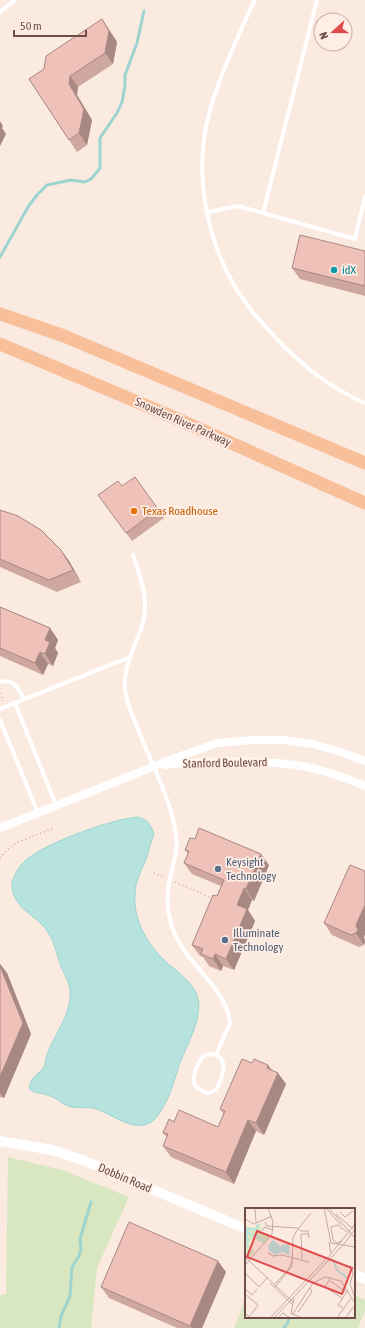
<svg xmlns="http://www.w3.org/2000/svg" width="365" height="1328" font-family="'Asap Condensed',sans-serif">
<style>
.green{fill:#d9e7c0}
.water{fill:#b6e3de;stroke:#9dd4cf}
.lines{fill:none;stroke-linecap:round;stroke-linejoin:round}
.stream{stroke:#9dd4cf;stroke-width:3}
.path{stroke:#d3a59d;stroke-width:1.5;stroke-dasharray:1 3;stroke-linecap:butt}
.service{stroke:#fff;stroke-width:4}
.minor{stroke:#fff;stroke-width:8}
.tertiary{stroke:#fff;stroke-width:10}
.primary{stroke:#f7bf9a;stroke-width:13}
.wall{fill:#cea79f}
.shaded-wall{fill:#a78882}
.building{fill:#efc2b9;stroke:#a78882}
.culture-dot{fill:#0f9aa8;stroke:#feeee5;stroke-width:1.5}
.food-dot{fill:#e8710a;stroke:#feeee5;stroke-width:1.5}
.service-dot{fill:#5c6f8a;stroke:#feeee5;stroke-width:1.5}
.labels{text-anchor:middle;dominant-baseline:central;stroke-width:3.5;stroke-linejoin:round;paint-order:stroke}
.culture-label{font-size:12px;fill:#0d838f;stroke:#feeee5;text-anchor:start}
.street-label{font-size:12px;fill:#704d49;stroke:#feeee5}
.food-label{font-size:12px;fill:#c56008;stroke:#feeee5;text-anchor:start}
.service-label{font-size:12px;fill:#4e5e75;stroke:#feeee5;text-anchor:start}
.inset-river{fill:none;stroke:#b6e3de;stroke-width:2}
.inset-road{fill:none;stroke:#c3aba4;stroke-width:1}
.view{fill:#e04a4b;fill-opacity:0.15;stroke:#e04a4b;stroke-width:2}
.inset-edge{fill:none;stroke:#704d49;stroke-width:2}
</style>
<rect width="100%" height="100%" fill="#fbeae0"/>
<path class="green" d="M8 1157 62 1170 129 1197 97 1268 91 1328H0V1295L6 1294Z
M354 1295 365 1300V1311L358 1328H234L246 1298V1317H354Z"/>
<path class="water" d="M138 817C148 820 151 825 154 834 151 841 149 849 147 857 142 869 135 881 135 894 133 920 147 943 165 961 177 972 194 982 198 999 200 1005 198 1014 197 1020 193 1035 185 1050 179 1065 174 1081 170 1098 160 1112 157 1117 152 1123 147 1124 130 1131 108 1111 93 1108 86 1107 78 1108 71 1107 63 1105 56 1097 47 1095 41 1092 32 1094 29 1088 30 1083 32 1078 36 1075 38 1072 41 1072 43 1069 46 1064 45 1058 48 1052 56 1032 72 1013 70 990 69 981 63 972 60 964 56 952 54 939 45 928 35 916 18 909 13 893 9 881 17 869 25 861 44 843 112 819 138 817Z"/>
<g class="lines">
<path class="stream" d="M0 257 28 207 37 195 47 185 71 180 85 182 91 179 100 168V138L117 113 122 102 125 86V75L137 43 144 11
M59 1328 61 1316 70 1296 72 1267 79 1256 81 1249 80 1239 91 1202
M284 1328 288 1322 289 1317"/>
<path class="path" d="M0 693 3 701
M0 858 10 847 16 843 54 828
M154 873 163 877
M175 882 212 898"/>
<path class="service" d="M255 0C248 13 242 28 236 41 224 69 212 97 206 127 196 179 207 239 234 285 244 303 259 320 273 335 299 363 329 388 365 403
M0 12 15 0
M208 212 238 206 355 239 365 196
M263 213 317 0
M133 555C141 578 150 602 142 626 135 647 123 666 125 689 126 704 134 718 139 732 152 764 171 800 176 834 179 854 170 871 168 890 167 901 168 913 171 923 181 963 226 984 230 1023L216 1055C212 1054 208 1054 204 1056 198 1061 191 1078 195 1085 198 1090 203 1091 208 1093L216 1090C221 1080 230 1062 216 1055
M0 682C14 678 19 689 24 699
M15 703 56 805
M0 709 130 657
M0 720 38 813"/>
<path class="minor" d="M166 765C183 762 200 762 218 762 248 761 277 761 307 767 327 771 346 778 365 786
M0 828 175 758 217 743 255 740H283L312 744 341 752 365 761"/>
<path class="tertiary" d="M0 1141 52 1150 80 1159 246 1229
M354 1274 365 1279"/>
<path class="primary" d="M0 314 64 336 365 463
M0 344 173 417 365 503"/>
</g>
<path class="wall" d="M110 31 117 42 113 64 78 87 77 95 92 120 87 145 77 152 29 79Z
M365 251V296L300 279 292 268Z
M135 477 164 518 132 541 105 504 122 486Z
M0 510 61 550 69 561 81 582 57 592 0 567Z
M0 607 50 628 58 640 55 648 58 653 53 666 48 664 43 675 0 656Z
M185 850 269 865 254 901 252 900 248 910 255 921 234 970 223 966 221 971 209 966 203 957 200 956 192 945 217 896 221 886 192 874 184 863 188 854Z
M365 871V934L364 937 365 942 364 945 359 947 332 935 324 923Z
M0 964 7 973 31 1034 4 1098 0 1097Z
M252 1063 272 1070 286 1084 264 1135 256 1131 234 1184 171 1157 163 1146 167 1137 163 1133 174 1122 218 1127 224 1114 220 1109Z
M226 1272 202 1328H177L109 1298 101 1287Z"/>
<path class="shaded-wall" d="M102 19 117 42 113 64 105 53Z
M70 76 78 87 77 95 92 120 87 145 79 133 69 84Z
M0 121 3 126 2 128 6 134 0 146Z
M61 550 69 561 81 582 73 570Z
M50 628 58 640 55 648 58 653 53 666 45 654V640Z
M40 652 48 664 43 675 35 663Z
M261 854 269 865 254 901 246 889Z
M244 888 252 900 248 910 255 921 234 970 226 959 237 905Z
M365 905V934L364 937 365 942 364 945 356 933V925Z
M215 954 223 966 221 971 213 959Z
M0 964 7 973 31 1034 4 1098 0 1093Z
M268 1065 276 1076 278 1073 286 1084 264 1135 256 1123 267 1068Z
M248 1120 256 1131 234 1184 226 1172Z
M218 1261 226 1272 202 1328H192L190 1326Z"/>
<path class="building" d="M102 19 109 31 105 53 70 76 69 84 84 109 79 133 69 140 29 79 44 69 46 56Z
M300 235 365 251V286L292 268Z
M135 477 158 509 126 533 98 495 118 481 122 486Z
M0 510 18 516 41 530 61 550 73 570 49 580 0 559Z
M0 607 50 628 45 640 50 642 45 654 40 652 35 663 0 648Z
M199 828 261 854 246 889 244 888 237 905 247 909 226 959 215 954 213 959 201 954 203 949 192 945 213 895 217 896 224 880 184 863 189 851 185 850 190 838 195 839Z
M350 865 365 871V905L356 925 358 930 356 933 351 935 324 923Z
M0 966 23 1023 0 1077Z
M242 1059 252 1063 254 1059 268 1065 267 1068 278 1073 256 1123 248 1120 226 1172 163 1146 168 1134 163 1133 169 1119 174 1122 179 1110 218 1127 225 1111 220 1109Z
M129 1222 218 1261 190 1326 101 1287Z"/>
<circle class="culture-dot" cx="334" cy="270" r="4"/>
<circle class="food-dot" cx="134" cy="511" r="4"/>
<g class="service-dot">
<circle cx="218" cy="869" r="4"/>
<circle cx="225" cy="940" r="4"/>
</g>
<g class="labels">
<g class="culture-label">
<text x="342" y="270">idX</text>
</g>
<g class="street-label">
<text transform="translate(183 422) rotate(24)">Snowden River Parkway</text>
<text transform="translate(225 763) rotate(-1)">Stanford Boulevard</text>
<text transform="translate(125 1178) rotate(23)">Dobbin Road</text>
</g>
<g class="food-label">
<text x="142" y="511">Texas Roadhouse</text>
</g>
<g class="service-label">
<text x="226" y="862">Keysight<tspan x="226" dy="14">Technology</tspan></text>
<text x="233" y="933">Illuminate<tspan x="233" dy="14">Technology</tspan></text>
</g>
</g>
<g transform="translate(245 1208)">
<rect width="110" height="110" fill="#fbeae0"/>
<path d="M16 15 15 25 24 29 18 36 9 30 3 35 10 44 4 50 0 47V18L10 20Z" fill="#d9e7c0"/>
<path d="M28 32 35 38 44 36 45 47 37 44 30 47 24 42 23 38Z" fill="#b6e3de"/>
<path class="inset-river" d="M0 19 4 25 19 33M2 21H11L13 16M0 40 3 34 1 22M88 51 92 62 102 70"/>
<path class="inset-road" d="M10 0 11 14M79 0 86 35 110 39M81 0 96 17M84 0 110 30M95 4 100 9 108 3M91 6 108 21M0 11 9 16 27 8M20 14 22 18 52 20M54 20 66 5M54 22 52 20 56 23H63L64 30M17 23 19 19 28 22M97 33 92 35 88 32 86 19 93 17 102 24M84 34 86 46M26 46 23 45 28 48 37 47 64 54M0 49 49 95M57 51 56 26H63M0 57 27 26 28 14 23 0M105 57 108 65 105 76 110 90M0 65 14 79 22 70M86 69 80 79 97 90M85 73 101 84M25 75 48 97M30 76 43 62 47 53M30 79 47 58 48 30 52 22M0 81 7 87 12 81M0 86 13 97 4 109 0 105M49 90 46 105 57 110M98 100 93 97 103 82M53 104 67 84 65 80M47 107 68 75 80 69 96 73 110 95M34 109 38 105 45 110M25 110 85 47 110 16M29 110 99 36 110 21M92 110 106 90M100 110 110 97"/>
<path class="view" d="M12 23 107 60 97 86 2 49Z"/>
<rect width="110" height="110" class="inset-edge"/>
</g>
<g transform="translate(333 32) rotate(249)"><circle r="19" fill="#feeee5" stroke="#c5aea7"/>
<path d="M0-3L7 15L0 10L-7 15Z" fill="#e04a4b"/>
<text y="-6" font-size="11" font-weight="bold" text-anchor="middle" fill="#704d49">N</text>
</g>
<path d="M14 30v6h72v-6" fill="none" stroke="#704d49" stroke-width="2"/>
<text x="20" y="30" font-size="12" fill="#704d49" stroke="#feeee5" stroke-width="3" paint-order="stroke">50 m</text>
</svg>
